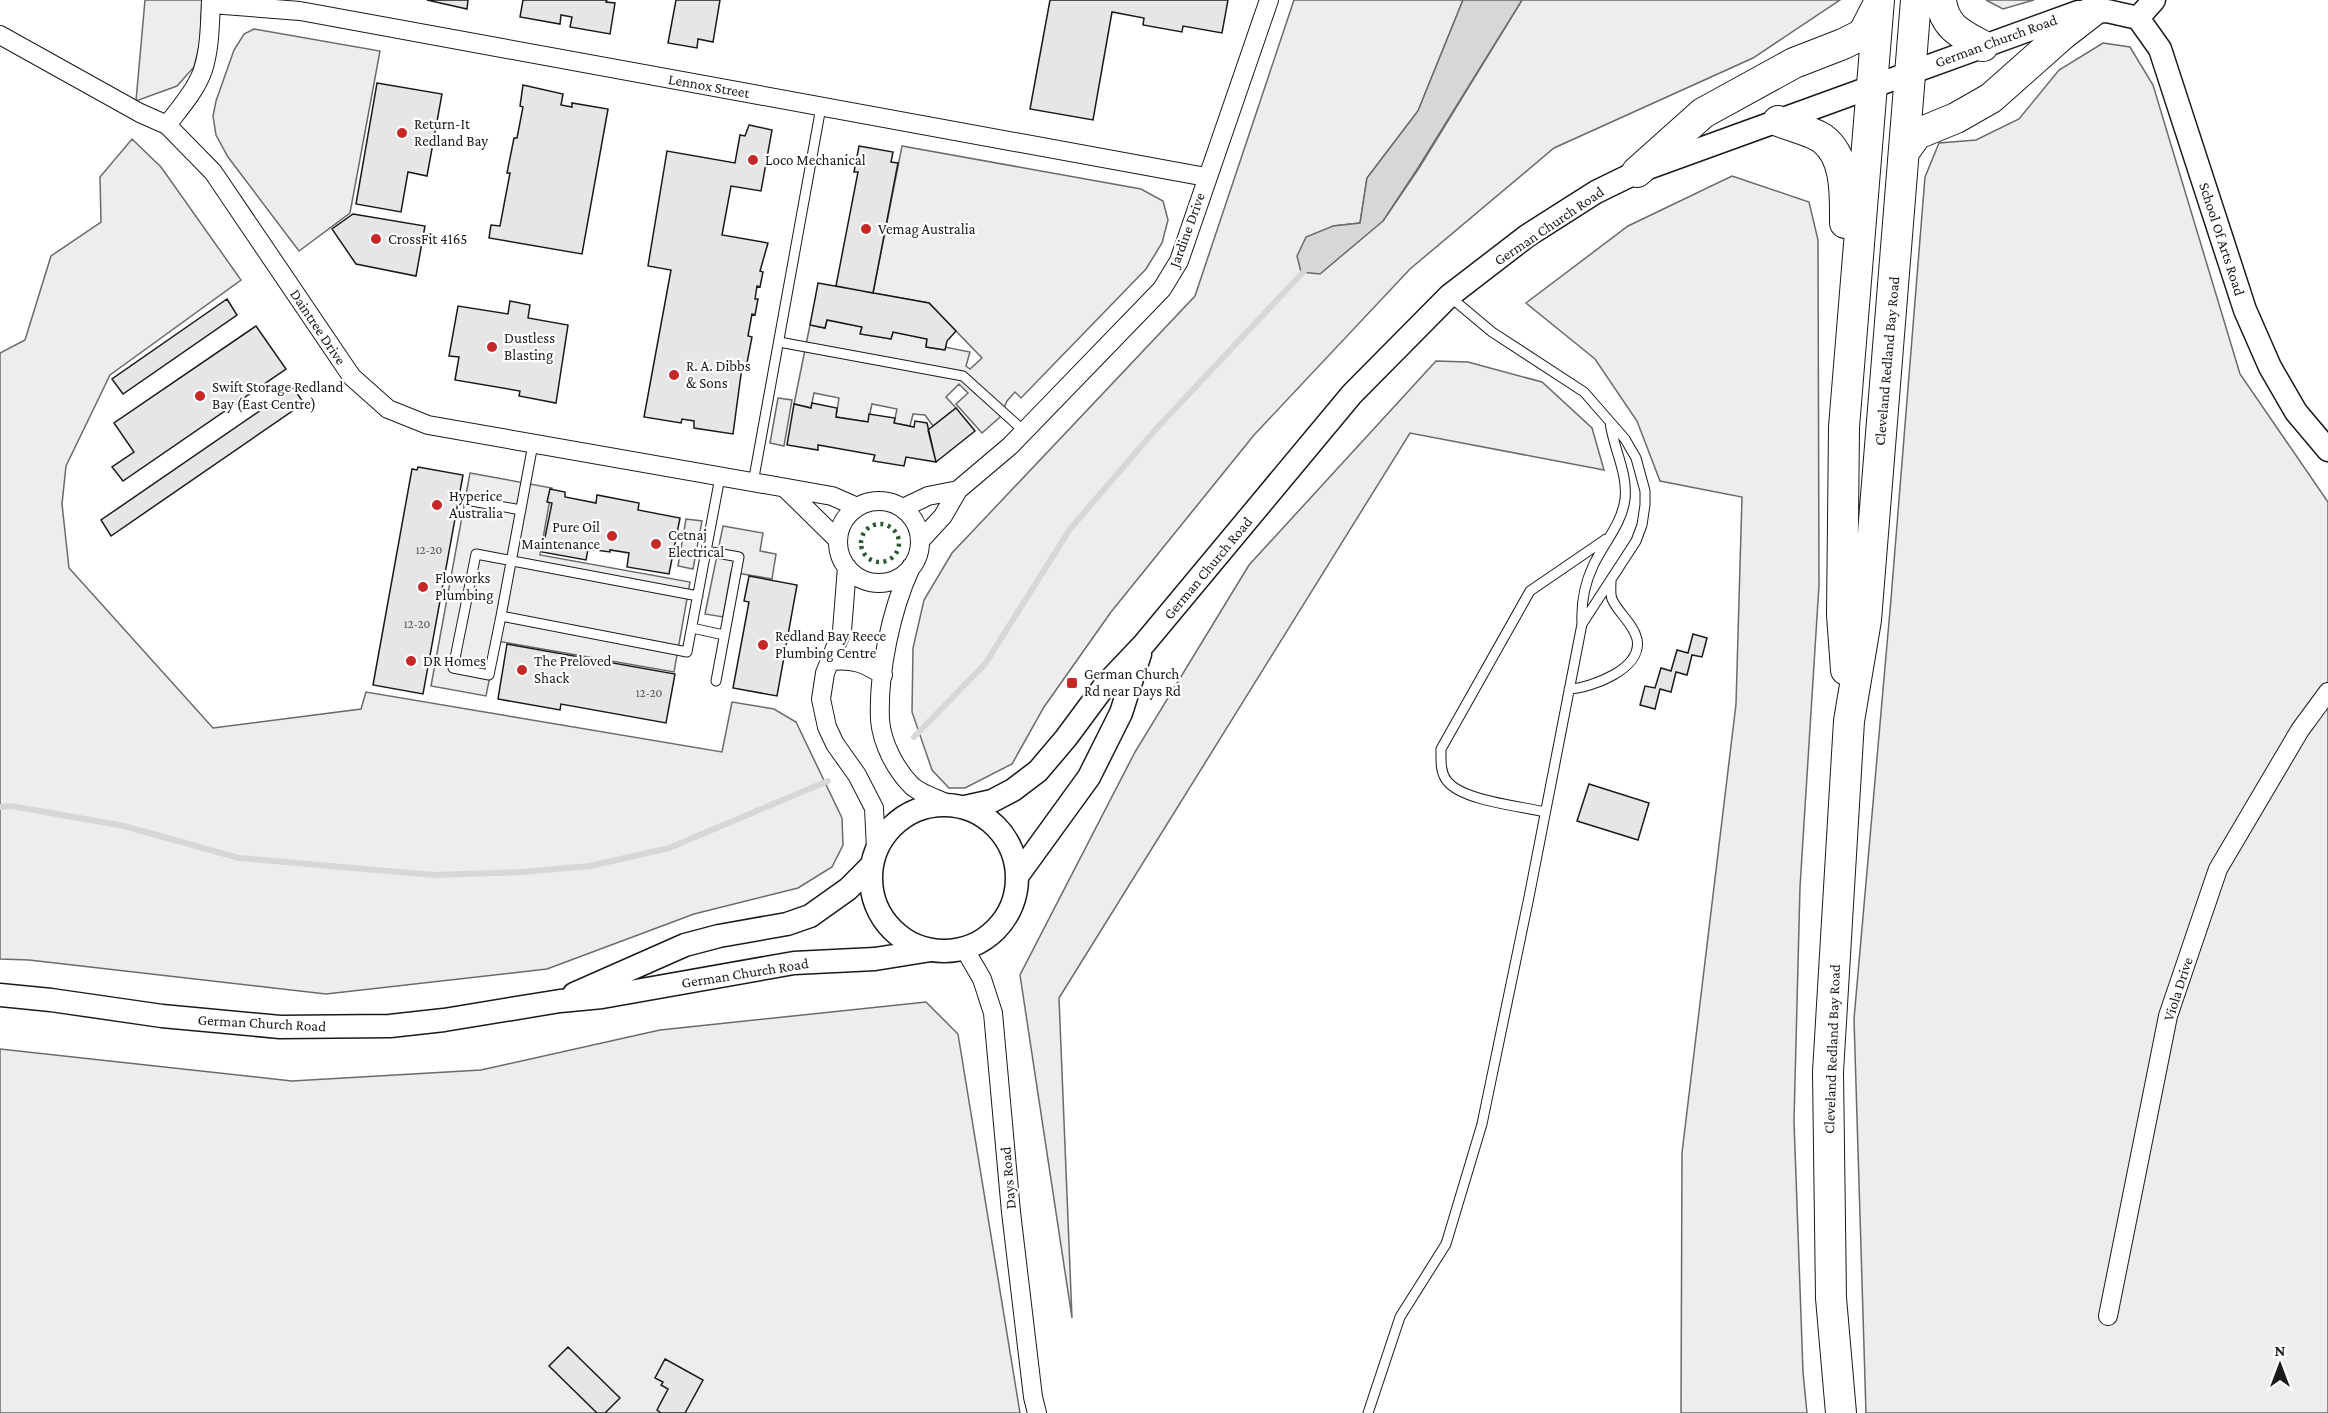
<svg xmlns="http://www.w3.org/2000/svg" width="2328" height="1413" font-family="'Crimson Pro',serif">
<style>
.built{fill:#ededed;stroke:#6a6a6a;stroke-width:1.5}
.water{fill:#d7d7d7;stroke:#6a6a6a;stroke-width:1.5}
.lines{fill:none;stroke-linecap:round;stroke-linejoin:round}
.stream{stroke:#d7d7d7;stroke-width:6}
.building{fill:#e6e6e6;stroke:#1a1a1a;stroke-width:1.5}
.service-casing{stroke:#1a1a1a;stroke-width:11}
.minor-casing{stroke:#1a1a1a;stroke-width:20}
.tertiary-casing{stroke:#1a1a1a;stroke-width:25}
.trunk-casing{stroke:#1a1a1a;stroke-width:32}
.service{stroke:#fff;stroke-width:9}
.minor{stroke:#fff;stroke-width:18}
.tertiary{stroke:#fff;stroke-width:22}
.trunk{stroke:#fff;stroke-width:30}
.hedge{stroke:#2b5a34;stroke-width:4.5;stroke-dasharray:3 4.5;stroke-linecap:butt}
.poi-dot{fill:#c62828;stroke:#fff;stroke-width:2}
.labels{text-anchor:middle;dominant-baseline:central;stroke-width:4.5;stroke-linejoin:round;paint-order:stroke}
.number-label{font-size:12px;fill:#4d4d4d}
.street-label{font-size:15px;fill:#1a1a1a;stroke:#fff}
.poi-label{font-size:15px;fill:#1a1a1a;stroke:#fff;text-anchor:start}
</style>
<rect width="100%" height="100%" fill="#fff"/>
<path class="built" d="M145 0H202L200 43 194 67 177 86 136 101Z
M1294 0H1463L1418 111 1367 178 1360 223 1333 226 1383 221 1419 168 1522 0H1840L1753 58 1554 148 1410 269 1254 435 1111 612 1044 707 1012 764 965 788H949L932 770 912 712 913 648 924 600 952 553 1195 296Z
M1986 0H2034L2003 9Z
M254 29 380 51 350 213 299 251 228 157 216 135 213 116 216 101 234 50 244 34Z
M2103 43 2130 47 2153 85 2240 374 2328 502V1413H1866L1854 1019 1891 599 1925 177 1939 143 1976 140 2019 119 2059 70Z
M132 139 161 167 241 280 110 375 66 466 62 504 69 568 213 728 361 709 366 692 722 752 732 702 774 709 796 722 842 818 843 845 832 867 798 888 694 914 547 969 326 994 29 960 0 959V353L25 340 51 256 101 222 100 177Z
M902 146 1141 189 1163 201 1168 220 1162 243 1146 269 1021 398 1015 392 1007 401 1000 417 982 433 956 404 968 393 959 384 946 397 956 408 933 426 925 415 913 414 910 426 894 423 897 409 872 404 868 422 836 417 839 398 814 393 811 408 794 404 810 325 825 328 827 320 862 327 861 334 891 339 893 332 927 339 926 347 944 350 945 347 970 352 966 366 970 369 982 358 929 303 873 293Z
M1732 176 1809 202 1818 240 1819 585 1800 887 1794 1121 1803 1372 1807 1413H1681L1682 1153 1736 704 1742 497 1660 481 1637 421 1595 359 1526 303 1628 226Z
M1436 361 1468 362 1542 382 1592 428 1604 470 1410 433 1059 998 1072 1318 1020 975 1135 752 1249 565Z
M778 398 792 400 784 446 770 443Z
M470 473 552 488 540 555 690 582 674 672 497 641 486 696 431 686Z
M686 519 702 521 693 569 678 566Z
M723 526 763 533 760 551 776 554 772 579 731 572 723 617 705 614Z
M926 1002 958 1034 1020 1413H0V1049L292 1081 481 1070 660 1030Z"/>
<path class="water" d="M1463 0H1522L1418 168 1383 221 1320 274 1301 272 1297 256 1306 237 1333 226 1360 223 1367 178 1418 111Z"/>
<g class="lines">
<path class="stream" d="M914 737 985 664 1070 529 1156 429 1307 268
M0 807 11 806 124 826 239 858 433 875 523 872 590 866 669 848 828 781"/>
</g>
<path class="building" d="M427 0H468L467 9Z
M523 0H607L606 2 615 3 610 34 570 27 572 17 561 15 560 24 520 17Z
M676 0H720L713 42 698 39 697 48 668 43Z
M1050 0H1228L1222 33 1183 26 1182 32 1143 25 1144 18 1112 12 1093 120 1030 109Z
M377 83 442 94 427 176 408 172 401 212 356 204Z
M523 85 563 94 561 105 572 107V103L608 109 582 254 489 238 491 225 500 226 510 173H507L514 138H517L523 107 520 106Z
M749 125 772 130 761 191 731 186 722 235 768 243 760 271 763 272 760 287 757 286 755 299H758L755 315 752 314 748 336 752 337 746 368 742 367 733 434 694 428V421L682 419 681 423 644 417 671 270 648 266 667 151 735 163 740 135 745 136Z
M859 146 893 152 891 162 898 163 873 293 836 286 858 172H854Z
M353 214 425 226 416 276 356 264 332 229Z
M818 283 929 303 956 331 947 341 945 350 926 347 927 339 893 332 891 339 860 334 862 327 827 320 825 328 810 325Z
M227 299 237 315 123 394 112 379Z
M510 301 530 305 528 318 568 325 556 403 519 396 520 391 455 380 459 357 449 356 458 306 508 314Z
M256 326 286 369 123 481 112 467 134 452 114 423Z
M293 388 304 403 111 536 101 520Z
M812 403 837 408 836 417 868 422 869 414 895 418 894 423 914 427 915 421 927 423 936 462 906 457 904 466 873 461 875 455 818 445V450L787 445 794 404 811 408Z
M956 408 975 431 936 462 928 430Z
M418 467 463 475 423 694 373 685 412 469 417 470Z
M550 489 565 492V497L596 503 597 495 639 503 638 510 680 518 669 574 627 567 629 553 610 550V552L588 549 586 560 542 552 552 503 547 502Z
M749 576 797 585 777 696 733 688 749 602 744 601Z
M1693 634 1707 638 1702 657 1692 655 1687 675 1676 672 1671 692 1660 689 1655 709 1640 705 1645 686 1655 688 1661 668 1671 671 1677 650 1688 653Z
M507 644 675 674 666 723 561 704 560 710 498 699Z
M1589 784 1649 803 1638 840 1577 821Z
M568 1347 620 1398 605 1413H597L549 1366Z
M665 1359 703 1380 685 1413H661L657 1410 668 1389 661 1385 663 1382 655 1378Z"/>
<g class="lines">
<defs>
<path id="service" d="M1449 296 1492 332 1584 392 1625 439 1636 458 1645 491V505L1642 525 1636 541 1582 624
M779 342 963 376 1024 431
M533 444 501 616 687 652 720 477
M753 483 821 107
M466 500 521 510
M706 551 739 557 716 681
M501 616 489 675 453 668 476 554 698 596
M692 628 724 635
M1569 689C1591 688 1643 669 1637 639 1633 623 1618 613 1612 599 1610 594 1611 586 1611 581
M1545 812C1520 806 1463 801 1447 781 1440 772 1441 760 1441 749L1530 591 1606 539
M1368 1413 1400 1317 1446 1244 1482 1124 1529 897 1582 624C1581 604 1584 585 1593 566 1603 544 1622 524 1625 499 1628 472 1613 448 1610 422"/>
<path id="minor" d="M211 4 300 11 1206 177
M0 35 140 113 167 125 213 172 352 377 388 409 428 425 832 496 857 507
M167 125C180 108 196 90 203 70 210 48 210 23 211 0
M786 489 838 540
M838 542a41 41 0 1 1 82 0a41 41 0 1 1-82 0Z
M903 508 928 496 958 490
M920 541 943 516 958 490 1010 446 1162 289 1179 261 1269 0
M847 567 842 631 825 673 821 699 827 727 835 744 857 775 874 808 876 849
M911 567C891 610 878 672 880 720 882 743 895 769 912 786 921 794 937 799 949 804
M831 661C854 659 864 663 883 675
M964 948 982 979 993 1013 1011 1212 1033 1397 1037 1413
M2108 1316 2168 1016 2218 869 2300 730 2328 692"/>
<path id="tertiary" d="M2138 18 2160 49 2245 310 2270 367 2296 412 2328 450
M2138 18 2154 0
M871 878a73 73 0 1 1 146 0a73 73 0 1 1-146 0Z
M965 807 992 801 1013 790 1038 771 1066 738 1106 684 1144 644 1352 394 1449 296 1527 236 1596 192 1637 172 2078 12 2107 11 2138 18
M1018 875 1089 777 1121 713 1140 654
M574 994 685 945 719 936 787 924 810 916 848 889 871 866
M0 995 51 1000 162 1016 280 1027 390 1026 444 1020 560 1001 602 997 794 963 875 959 931 950"/>
<path id="trunk" d="M1941 0C1944 27 1961 34 1983 46
M1778 121C1790 126 1812 131 1823 139 1847 157 1845 196 1845 223
M1904 152 1917 134 1956 118 1991 98 2062 35 2093 11
M1637 172 1703 113 1794 63 1843 44 1863 34 1878 5
M1846 670 1842 615 1844 427 1879 0
M1841 1413 1831 1298 1828 1072 1849 721 1866 620 1916 0"/>
</defs>
<use href="#service" class="service-casing"/>
<use href="#minor" class="minor-casing"/>
<use href="#tertiary" class="tertiary-casing"/>
<use href="#trunk" class="trunk-casing"/>
<use href="#service" class="service"/>
<use href="#minor" class="minor"/>
<use href="#tertiary" class="tertiary"/>
<use href="#trunk" class="trunk"/>
<path class="hedge" d="M861 543a19 19 0 1 1 38 0a19 19 0 1 1-38 0Z"/>
</g>
<g class="poi-dot">
<circle cx="402" cy="133" r="6"/>
<circle cx="753" cy="160" r="6"/>
<circle cx="866" cy="229" r="6"/>
<circle cx="376" cy="239" r="6"/>
<circle cx="492" cy="347" r="6"/>
<circle cx="674" cy="375" r="6"/>
<circle cx="200" cy="396" r="6"/>
<circle cx="437" cy="505" r="6"/>
<circle cx="612" cy="536" r="6"/>
<circle cx="656" cy="544" r="6"/>
<circle cx="423" cy="587" r="6"/>
<circle cx="763" cy="645" r="6"/>
<circle cx="411" cy="661" r="6"/>
<circle cx="522" cy="670" r="6"/>
<rect x="1066" y="677" width="12" height="12" rx="3"/>
</g>
<g class="labels">
<g class="number-label">
<text x="429" y="550">12-20</text>
<text x="417" y="624">12-20</text>
<text x="649" y="693">12-20</text>
</g>
<g class="street-label">
<text transform="translate(1996 41) rotate(-20)">German Church Road</text>
<text transform="translate(709 86) rotate(10)">Lennox Street</text>
<text transform="translate(1549 226) rotate(-34)">German Church Road</text>
<text transform="translate(1187 230) rotate(-70)">Jardine Drive</text>
<text transform="translate(2222 239) rotate(72)">School Of Arts Road</text>
<text transform="translate(318 327) rotate(56)">Daintree Drive</text>
<text transform="translate(1887 361) rotate(-85)">Cleveland Redland Bay Road</text>
<text transform="translate(1208 568) rotate(-50)">German Church Road</text>
<text transform="translate(745 973) rotate(-9)">German Church Road</text>
<text transform="translate(2178 989) rotate(-72)">Viola Drive</text>
<text transform="translate(262 1023) rotate(3)">German Church Road</text>
<text transform="translate(1832 1049) rotate(-88)">Cleveland Redland Bay Road</text>
<text transform="translate(1008 1178) rotate(-95)">Days Road</text>
</g>
<g class="poi-label">
<text x="414" y="124">Return-It<tspan x="414" dy="17">Redland Bay</tspan></text>
<text x="765" y="160">Loco Mechanical</text>
<text x="878" y="229">Vemag Australia</text>
<text x="388" y="239">CrossFit 4165</text>
<text x="504" y="338">Dustless<tspan x="504" dy="17">Blasting</tspan></text>
<text x="686" y="366">R. A. Dibbs<tspan x="686" dy="17">&amp; Sons</tspan></text>
<text x="212" y="387">Swift Storage Redland<tspan x="212" dy="17">Bay (East Centre)</tspan></text>
<text x="449" y="496">Hyperice<tspan x="449" dy="17">Australia</tspan></text>
<text x="600" y="527" text-anchor="end">Pure Oil<tspan x="600" dy="17">Maintenance</tspan></text>
<text x="668" y="535">Cetnaj<tspan x="668" dy="17">Electrical</tspan></text>
<text x="435" y="578">Floworks<tspan x="435" dy="17">Plumbing</tspan></text>
<text x="775" y="636">Redland Bay Reece<tspan x="775" dy="17">Plumbing Centre</tspan></text>
<text x="423" y="661">DR Homes</text>
<text x="534" y="661">The Preloved<tspan x="534" dy="17">Shack</tspan></text>
<text x="1084" y="674">German Church<tspan x="1084" dy="17">Rd near Days Rd</tspan></text>
</g>
</g>
<g transform="translate(2280 1365)" stroke="#ffffff" stroke-width="4.5" paint-order="stroke">
<path d="M0-4.5L10 22L0 15L-10 22Z" fill="#1a1a1a"/>
<text y="-9" font-size="16" font-weight="bold" text-anchor="middle" fill="#1a1a1a">N</text>
</g>
</svg>
